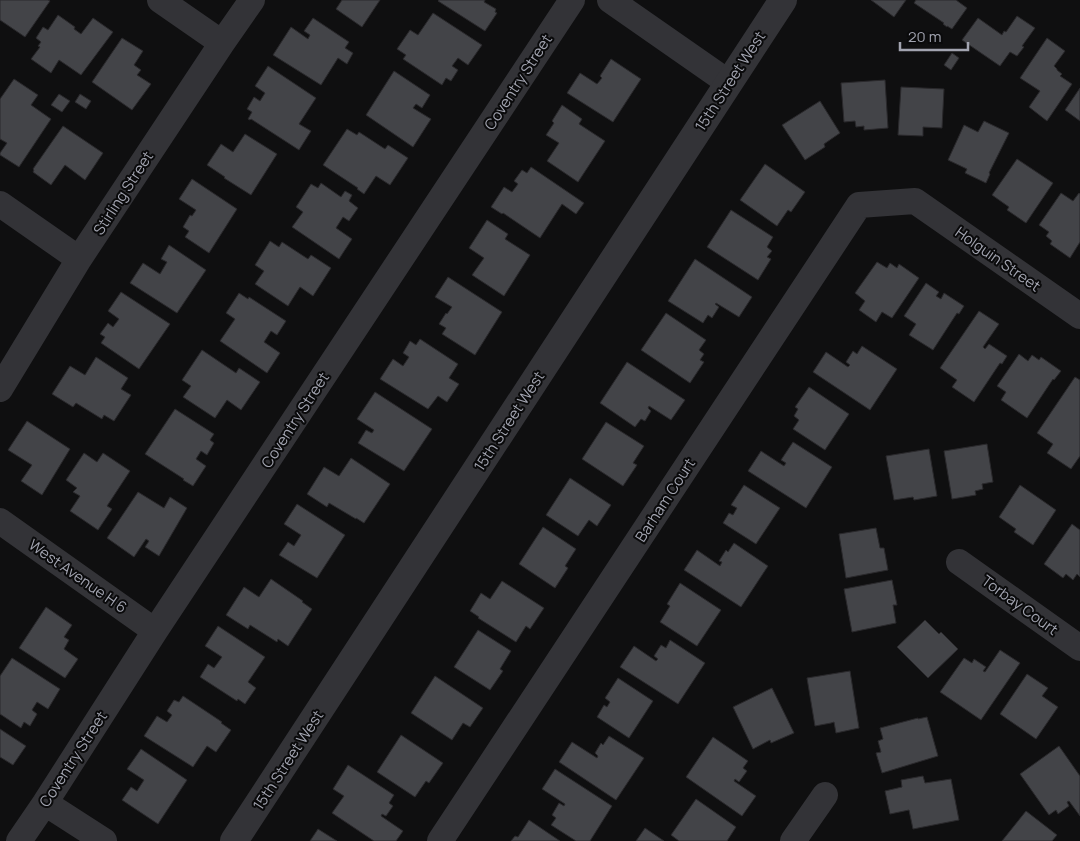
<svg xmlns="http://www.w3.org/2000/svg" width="1080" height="841" font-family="Manrope,sans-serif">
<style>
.building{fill:#434448;stroke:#2a292c}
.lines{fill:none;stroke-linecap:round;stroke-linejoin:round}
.minor{stroke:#333337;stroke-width:26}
.tertiary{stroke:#333337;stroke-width:28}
.labels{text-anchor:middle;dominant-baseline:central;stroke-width:4;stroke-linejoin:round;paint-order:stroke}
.street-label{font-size:15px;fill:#a2a4b0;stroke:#0a0a0b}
</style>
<rect width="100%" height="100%" fill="#0f0f10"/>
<path class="building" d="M0 0H48L50 1 25 37 0 20Z
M342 0H380L362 27 336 9Z
M439 0H485L484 2 496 9 495 12 497 13 485 31 438 1Z
M871 0H906L894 17Z
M916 0H956L967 8 952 29 947 26V27L943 24 944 23 914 3Z
M433 13 482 45 468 65 458 58 452 66 458 70 451 81 446 78 442 85 403 59 406 55 397 49 410 30 418 35Z
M58 15 75 27 74 29 81 34 93 18 113 32 81 75 59 60 51 73 31 59 40 47 38 46 41 42 36 38 43 27 48 30Z
M1017 16 1035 28 1022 46 1024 47 1017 56 1010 52 1000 66 962 40 978 18 1002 35 1004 31 1006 32Z
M313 18 349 42 345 48 353 53 347 64 338 58 321 85 273 55 291 27 308 39 310 35 304 31Z
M122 38 143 51 134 65 141 70 137 75 151 84 132 110 92 82Z
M1047 38 1065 51 1054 66 1057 69V70L1062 74 1060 76 1072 84 1047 121 1029 107 1040 91 1020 78Z
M952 53 959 58 951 70 944 65Z
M611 59 641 79 613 122 567 93 580 73 597 84 602 78 600 76Z
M268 66 316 98 299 124 311 131 299 150 251 119 250 120 248 119 252 112 247 109 254 97 260 101 265 93 255 86Z
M394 71 430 95 422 108 416 104 413 108 431 119 413 147 366 115Z
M14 79 38 95 31 105 51 119 19 167 0 155V153L7 143 0 139V99Z
M885 80 888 128 864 130V126L856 127 855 121 844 122 841 83Z
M901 87 944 89 942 128 923 127V136L898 135Z
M1080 88V121L1065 110Z
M59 94 70 101 62 112 51 105Z
M80 94 91 101 86 109 75 102Z
M820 101 840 133 824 144 825 147 805 160 782 125Z
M562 105 582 119 579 124 605 141 578 182 547 161 559 143 546 135 554 123 552 121Z
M984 121 1009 133 989 173 990 174 986 183 965 173 967 169 948 160 964 125 978 132Z
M63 126 103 153 85 180 65 165 51 185 33 172 34 170 33 169Z
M347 129 357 135 359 132 385 149 388 145 408 158 390 185 376 176 364 194 357 189 358 188 323 165Z
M245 134 277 154 251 195 224 178 225 177 207 165 221 144 233 152Z
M1017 159 1053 183 1026 223 1007 210 1009 207 992 195Z
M765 164 805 192 791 212 788 210 777 226 740 200Z
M531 167 584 203 576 214 562 204 540 238 503 213 502 214 491 207 504 187 512 192 518 184 514 181 522 170 527 173Z
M192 179 237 209 209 253 185 237 189 231 183 227 190 215 192 216 196 210 179 199Z
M321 183 341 197 345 191 352 195 349 201 358 208 349 221 343 217 336 228 352 239 339 259 292 227 303 212 296 207 311 184 318 188Z
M1061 193 1073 201 1079 193 1080 194V242L1070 258 1050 244 1052 241 1046 236 1049 232 1039 225Z
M731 210 773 237 767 247 772 251 767 257 771 259 758 280 707 247Z
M487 220 508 234 505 239 530 255 504 296 472 275 484 258 469 248Z
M270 241 279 247 282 242 308 259 311 255 331 268 313 296 300 287 288 306 255 284 264 271 255 265Z
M169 245 206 270 177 313 130 283 143 263 160 274 167 262 161 259Z
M695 259 752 297 739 317 716 303 715 304 719 307 712 318 708 315 703 323 668 301Z
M877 262 887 268 890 263 897 268 899 264 919 278 892 318 882 312 876 322 859 310 865 301 855 293Z
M448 277 502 312 475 355 442 334 446 328 439 324 446 313 447 314 452 307 435 297Z
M926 283 939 292 936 296 941 299 944 293 964 306 959 314 957 313 933 350 909 335 916 324 904 316Z
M121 292 170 324 139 369 101 343 105 337 100 334 108 323 113 327 119 319 108 311Z
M239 293 248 299 249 297 286 321 277 335 271 331 264 342 280 353 267 373 220 341 235 319 226 313Z
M979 311 999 324 983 347 985 349 989 344 1007 356 1002 364 1000 363 974 402 952 387 957 380 940 368Z
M666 313 706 340 699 350 704 354 700 360 704 362 690 383 641 350Z
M420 339 458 364 449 378 459 384 447 402 438 396 428 409 380 379 393 359 403 366 409 357 403 353 410 341 416 345Z
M862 346 897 369 870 410 813 372 826 352 848 367 850 365 846 362 853 351 857 354Z
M202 350 236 373 239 368 260 382 241 410 227 400 215 418 183 397 191 386 182 380Z
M1019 354 1028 361 1032 355 1039 360 1041 357 1061 371 1054 380 1053 379 1027 418 1001 400 1006 392 997 386Z
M96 357 128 378 121 389 131 395 114 421 104 415 102 419 76 403 73 407 52 394 70 366 85 375Z
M627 362 685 400 671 420 649 406 648 408 651 411 645 421 641 419 635 427 600 403Z
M1075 377 1080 380V456L1071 469 1047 453 1053 444 1037 433Z
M809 387 849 414 825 450 793 429 799 420 794 416 798 409 795 407Z
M375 392 432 429 404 471 358 443 366 430 372 433 374 430 357 419Z
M175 409 214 434 210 440 214 443 207 455 201 451 196 459 206 466 193 486 183 480 184 479 145 454Z
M27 421 70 449 42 495 21 481 32 465 8 450Z
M606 422 644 446 633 463 637 465 623 486 582 459Z
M793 442 832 467 806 508 748 471 761 451 784 466 786 463 781 460Z
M987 444 993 482 982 484 983 489 975 491 976 495 952 499 944 451Z
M929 449 937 496 914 500 913 497 894 500 886 456Z
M84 453 97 462 103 453 130 471 107 506 112 509 98 530 70 511 80 496 73 492 77 488 66 480Z
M351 458 390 484 364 523 356 518V519L329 503 327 507 307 494 324 467 339 476Z
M570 478 611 505 597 526 589 520 578 536 546 515Z
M744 485 780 508 756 544 723 523 729 513 733 515 737 508 731 505Z
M1020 485 1056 510 1033 545 1014 532 1016 529 999 517Z
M138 492 164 508 170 497 187 508 159 556 145 547 149 541 146 539 134 557 107 538Z
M297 504 345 535 317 578 279 555 288 542 294 546 301 535 284 524Z
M1072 524 1080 530V577L1077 574 1073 580 1066 574 1063 578 1044 564Z
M543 527 576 549 565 566 568 568 555 588 519 564Z
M876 528 880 548H884L888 570 846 578 839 534Z
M734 543 768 566 741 607 684 570 697 550 720 566 722 562 719 561 726 550 728 552Z
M271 579 303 601 302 602 312 609 288 646 278 639 277 642 250 625 248 629 226 615 244 587 259 597Z
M892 580 897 605H893L896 623 852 632 844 589Z
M502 581 544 608 530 629 526 626 516 642 478 618 479 617 470 611 481 593 490 599Z
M680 583 721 610 697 646 660 622 670 606 667 604Z
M46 607 72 625 64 637 69 640 64 649 78 659 65 678 19 648Z
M925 620 939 634 941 632 958 649 928 678 897 647Z
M218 626 265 657 248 682 256 688 245 704 238 699 237 701 200 677 208 664 214 668 222 657 205 646Z
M478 630 511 651 500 669 503 671 490 690 454 667Z
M670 640 705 663 678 704 620 667 634 646 656 661 658 659 654 656 661 645 666 648Z
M1000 650 1020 663 981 720 940 692 964 658 972 663 974 659 986 667 983 671 985 672Z
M12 658 60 689 48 709 37 702 32 710 37 714 30 726 24 722 21 728 0 714V676Z
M850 671 859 728 836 733 834 722 831 723 815 726 807 678Z
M1027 674 1048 688 1042 696 1058 707 1036 739 1000 714Z
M435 676 483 708 470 727 463 723 452 740 411 713Z
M618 678 653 701 629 738 597 717 604 705 607 707 610 702 605 698Z
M772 688 794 733 771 743 770 740 753 749 733 707Z
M183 696 222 722 221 723 231 730 216 752 207 746 193 767 144 736 157 716 167 722 172 715 167 711 174 700 179 702Z
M927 717 938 756 882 773 876 753 881 752 878 741 883 739 880 728 918 718V719Z
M0 729 26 746 13 765 0 757Z
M401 735 443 763 429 783 426 781 415 797 377 772Z
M609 736 644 758 616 800 559 762 572 742 597 758 598 756 595 753 601 743 603 745Z
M713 737 748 761 743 768 747 771 739 782 735 779 734 781 756 796 742 816 686 777Z
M1059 746 1080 776V816L1069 801 1067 802 1069 806 1058 814 1056 810 1049 815 1020 774Z
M141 749 187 780 158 824 122 800 131 787 137 791 144 780 127 769Z
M348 765 394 795 389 803 393 806 386 816 382 814 381 816 403 831 396 841H374L332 813 344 796 333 789Z
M555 769 612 806 590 841H576L551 825 556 818 552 815 559 803 564 806 565 804 542 789Z
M923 776 925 783 951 779 959 820 913 829 909 810 890 814 885 791 902 787 901 780Z
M696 799 736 827 727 841H679L671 835Z
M1026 811 1057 835 1052 841H1002Z
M529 820 560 841H511L515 836 518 837Z
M645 828 664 841H636Z
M318 829 337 841H310Z"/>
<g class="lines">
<path class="minor" d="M160 0 222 43
M610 0 729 83
M0 204 79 259
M0 389 79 259 222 43 252 0
M0 521 155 631
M959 562 1080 648
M45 803 104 841
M19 841 45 803 155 631 572 0
M440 841 859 205 915 201 1080 316
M793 841 825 795"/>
<path class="tertiary" d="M234 841 783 0"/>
</g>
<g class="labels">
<g class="street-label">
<text transform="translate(730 81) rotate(-57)">15th Street West</text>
<text transform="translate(518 82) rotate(-57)">Coventry Street</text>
<text transform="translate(123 193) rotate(-57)">Stirling Street</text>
<text transform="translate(998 259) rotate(35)">Holguin Street</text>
<text transform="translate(295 420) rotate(-57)">Coventry Street</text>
<text transform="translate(509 421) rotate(-57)">15th Street West</text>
<text transform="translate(665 500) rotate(-57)">Barham Court</text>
<text transform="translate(78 576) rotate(35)">West Avenue H 6</text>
<text transform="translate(1020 605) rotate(36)">Torbay Court</text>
<text transform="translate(73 759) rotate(-57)">Coventry Street</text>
<text transform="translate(288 760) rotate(-57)">15th Street West</text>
</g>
</g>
<path d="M900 42v8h68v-8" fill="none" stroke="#a2a4b0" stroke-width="2.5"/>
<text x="908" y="42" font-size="15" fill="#a2a4b0" stroke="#0a0a0b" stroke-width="4" paint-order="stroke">20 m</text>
</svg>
